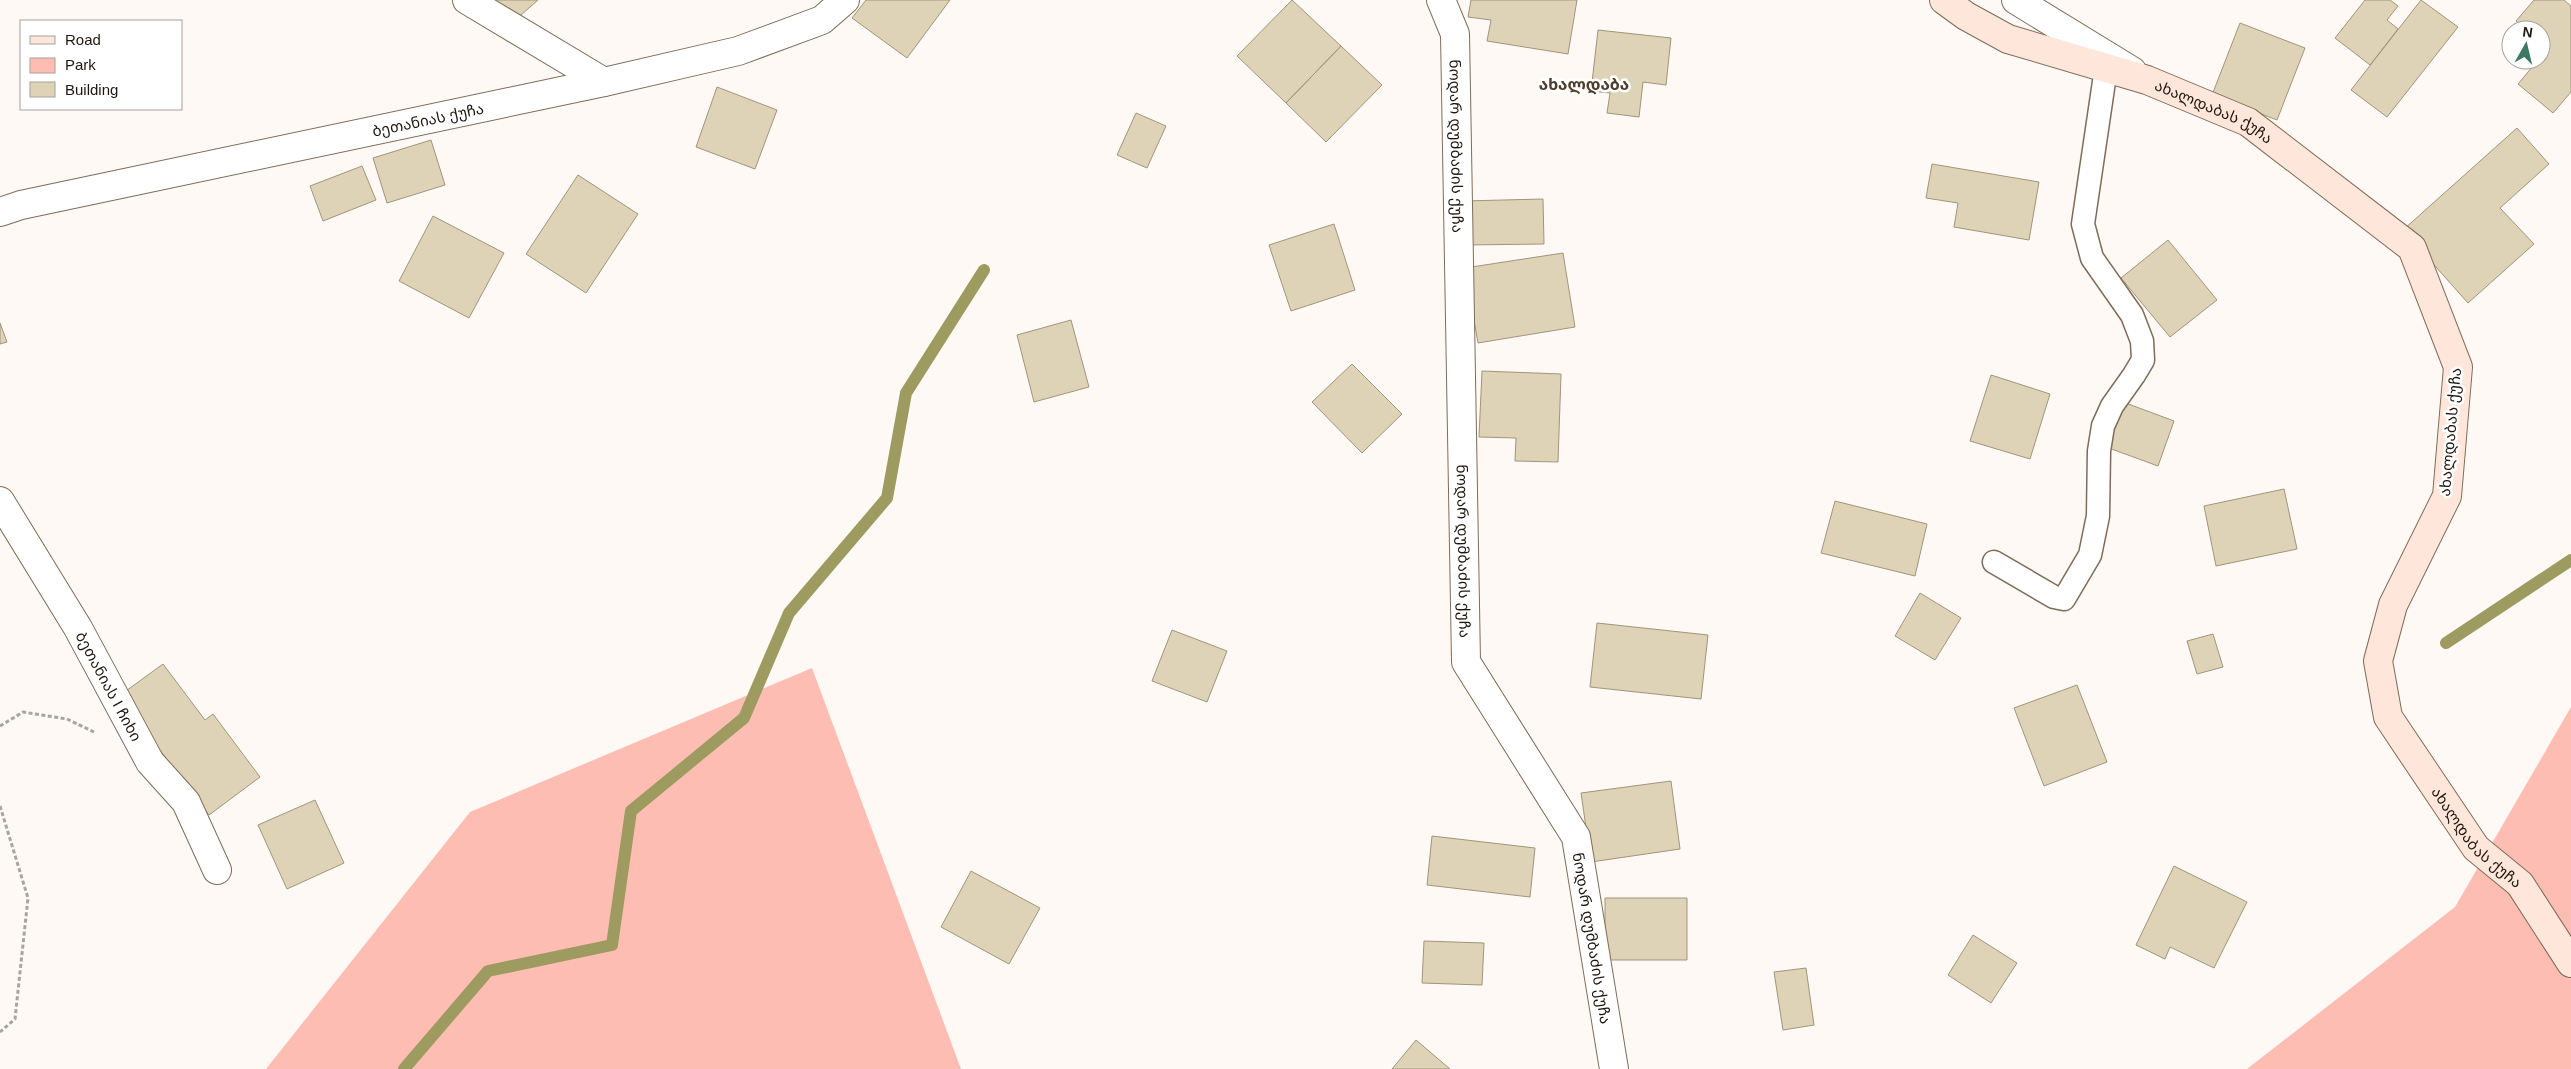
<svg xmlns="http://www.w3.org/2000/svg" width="2571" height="1069" font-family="Arial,'Noto Sans Georgian',sans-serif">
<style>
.green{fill:#febdb3}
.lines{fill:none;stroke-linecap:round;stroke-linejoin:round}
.stream{stroke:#9d9b60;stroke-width:12}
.building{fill:#ded3b7;stroke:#a0957b}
.lane-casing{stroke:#7f6c58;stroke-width:25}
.street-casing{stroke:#7f6c58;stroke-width:30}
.secondary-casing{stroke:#7f6c58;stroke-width:30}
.path{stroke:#aaa49f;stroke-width:3;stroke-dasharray:4 2.5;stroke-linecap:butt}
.lane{stroke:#fff;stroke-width:22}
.street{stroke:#fff;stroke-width:28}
.secondary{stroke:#fee6da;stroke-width:28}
.labels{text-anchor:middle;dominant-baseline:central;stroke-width:5;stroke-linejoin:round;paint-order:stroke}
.street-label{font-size:15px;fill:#1f170f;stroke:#fff}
.neighbourhood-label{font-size:16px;font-weight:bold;fill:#4e3d2a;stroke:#fff}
</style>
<rect width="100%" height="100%" fill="#fef9f5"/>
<path class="green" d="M812 668 961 1069H266L470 812Z
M2571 707V1069H2247L2455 907Z"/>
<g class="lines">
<path class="stream" d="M2446 643 2571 560
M404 1069 488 971 612 945 631 811 744 718 789 613 887 498 906 393 984 270"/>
</g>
<path class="building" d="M493 0H538L513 22Z
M866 0H950L907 58 852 18Z
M1292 0 1341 46 1286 103 1237 56Z
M1471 0H1577L1568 54 1487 41 1491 20 1468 17Z
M2365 0H2390L2398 6 2387 20 2398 29 2370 65 2335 38Z
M2421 0 2458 27 2387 117 2351 90Z
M2534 0H2564L2571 6V92L2553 113 2518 84 2538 60H2541L2549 48 2541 42V30H2527L2516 21Z
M2240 23 2305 48 2277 120 2212 95Z
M1598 30 1671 38 1666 85 1643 82 1639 117 1607 113 1610 93 1591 91Z
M1341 46 1382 85 1326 142 1286 103Z
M717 87 777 110 755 169 696 147Z
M1136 113 1166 126 1147 168 1117 155Z
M2517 128 2549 164 2500 208 2534 244 2468 303 2403 230Z
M431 140 445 185 387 203 373 158Z
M1932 164 2039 182 2029 240 1954 227 1958 203 1926 198Z
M362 166 376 200 323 221 310 186Z
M578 175 638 214 586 293 526 254Z
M1543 199 1544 244 1465 245 1464 201Z
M433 216 504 253 469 318 399 281Z
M1334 224 1355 290 1291 311 1269 245Z
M2168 240 2217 300 2170 337 2121 278Z
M1563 253 1575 327 1478 343 1465 268Z
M1071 320 1089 387 1034 402 1017 335Z
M0 323 7 342 0 344Z
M1352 364 1402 414 1362 453 1312 402Z
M1482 371 1561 374 1558 462 1515 461 1516 438 1479 437Z
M1991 375 2050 394 2030 459 1970 441Z
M2123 402 2174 421 2158 466 2106 447Z
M2284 489 2297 549 2216 566 2204 506Z
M1835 501 1927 524 1915 576 1821 553Z
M1920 593 1961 618 1935 660 1895 636Z
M1597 623 1708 635 1701 699 1590 687Z
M1172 630 1227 651 1207 702 1152 681Z
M2213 634 2223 667 2197 674 2187 641Z
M163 664 205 720 213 714 260 777 209 815 119 696Z
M2077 685 2107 762 2044 786 2014 708Z
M1671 781 1680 849 1591 862 1581 793Z
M315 800 344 863 287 889 258 825Z
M1432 836 1535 848 1530 897 1427 885Z
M2174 866 2247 902 2214 968 2170 947 2165 959 2136 945Z
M971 871 1040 908 1009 964 941 927Z
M1605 898H1687V960H1605Z
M1973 935 2017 963 1991 1003 1948 975Z
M1424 941 1484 943 1482 985 1422 983Z
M1806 968 1814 1025 1783 1030 1774 972Z
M1416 1040 1450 1069H1392Z"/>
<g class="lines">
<defs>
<path id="lane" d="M1994 562 2054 597 2064 599 2090 555 2098 516 2099 451 2103 426 2112 406 2134 375 2143 360 2142 341 2132 315 2092 258 2083 224 2106 68"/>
<g id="street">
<path d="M467 0 604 82"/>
<path id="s1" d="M1441 0 1455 34 1466 662 1576 837 1614 1069"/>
<path d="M2016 0 2132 71"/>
<path id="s2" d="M0 212 21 205 604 82 738 51 822 20 845 0"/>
<path id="s3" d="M0 501 78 628 150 762 186 802 217 870"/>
</g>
<g id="secondary">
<path id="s4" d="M1944 0 1966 16 2008 39 2147 80 2248 122 2412 248 2458 367 2447 496 2393 605 2378 661 2388 717 2476 848 2520 884 2571 963"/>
</g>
</defs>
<use href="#lane" class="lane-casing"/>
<use href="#street" class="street-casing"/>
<use href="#secondary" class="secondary-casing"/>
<path class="path" d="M0 726 23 712 67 719 94 732
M0 806 28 898 15 1019 0 1032"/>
<use href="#lane" class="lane"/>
<use href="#street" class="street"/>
<use href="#secondary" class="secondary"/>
</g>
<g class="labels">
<g class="street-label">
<text stroke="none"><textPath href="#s4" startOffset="294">ახალდაბას ქუჩა</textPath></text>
<text stroke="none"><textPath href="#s2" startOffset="438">ბეთანიას ქუჩა</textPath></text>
<text stroke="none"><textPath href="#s1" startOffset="149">ნოდარ დუმბაძის ქუჩა</textPath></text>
<text transform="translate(2450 432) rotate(-85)">ახალდაბას ქუჩა</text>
<text stroke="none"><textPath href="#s1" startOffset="554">ნოდარ დუმბაძის ქუჩა</textPath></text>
<text stroke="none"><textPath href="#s3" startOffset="215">ბეთანიას I ჩიხი</textPath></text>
<text stroke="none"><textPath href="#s4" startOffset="1180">ახალდაბას ქუჩა</textPath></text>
<text stroke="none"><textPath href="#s1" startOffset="974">ნოდარ დუმბაძის ქუჩა</textPath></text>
</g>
<g class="neighbourhood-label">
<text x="1584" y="84">ახალდაბა</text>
</g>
</g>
<rect x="20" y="20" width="162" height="90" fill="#ffffff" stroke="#a5a29f"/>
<rect x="30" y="36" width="25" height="8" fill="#fee6da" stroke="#a5a29f"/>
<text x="65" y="45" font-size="15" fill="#1f170f">Road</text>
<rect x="30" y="58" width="25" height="15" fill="#febdb3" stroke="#a5a29f"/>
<text x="65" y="70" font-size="15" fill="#1f170f">Park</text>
<rect x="30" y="82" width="25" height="15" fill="#ded3b7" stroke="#a5a29f"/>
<text x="65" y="95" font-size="15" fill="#1f170f">Building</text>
<g transform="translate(2526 45) rotate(8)"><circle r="24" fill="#ffffff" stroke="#a5a29f"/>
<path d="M0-4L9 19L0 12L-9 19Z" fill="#3c7964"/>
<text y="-8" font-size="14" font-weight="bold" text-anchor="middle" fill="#1f170f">N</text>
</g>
</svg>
